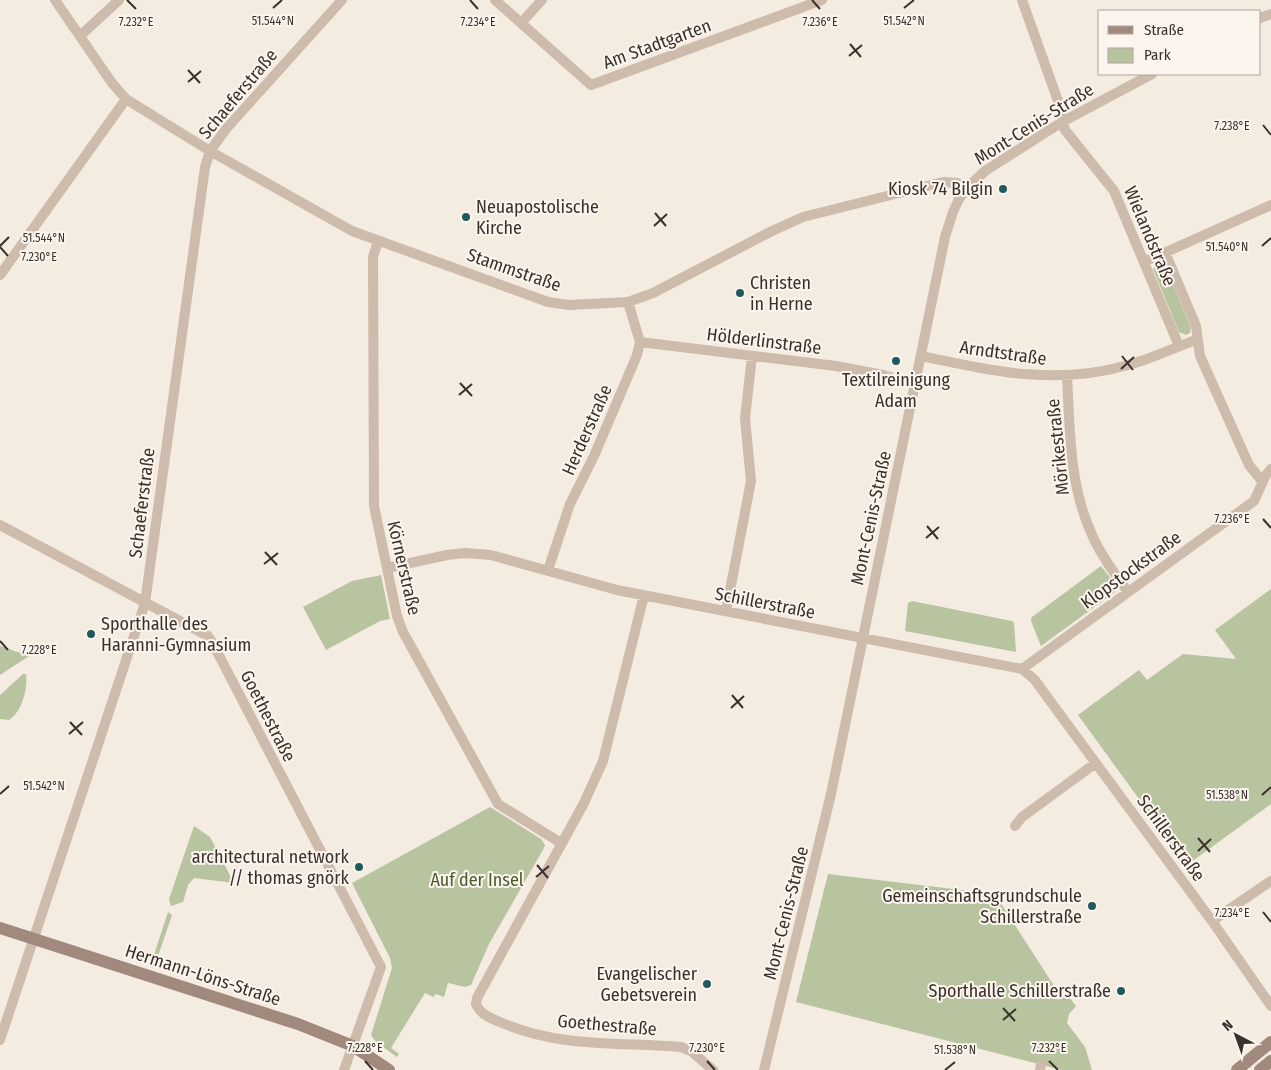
<svg xmlns="http://www.w3.org/2000/svg" width="1271" height="1070" font-family="'Fira Sans Condensed',sans-serif">
<style>
.green{fill:#b8c4a0}
.lines{fill:none;stroke-linecap:round;stroke-linejoin:round}
.street-tunnel{stroke:#cfc6bd;stroke-width:10;stroke-dasharray:10 5;stroke-linecap:butt}
.street{stroke:#cdbbac;stroke-width:10}
.secondary{stroke:#a18a7d;stroke-width:12}
.ticks{fill:none;stroke:#3b302b;stroke-width:2}
.poi-dot{fill:#1f5a5e;stroke:#fbf5ee;stroke-width:2}
.labels{text-anchor:middle;dominant-baseline:central;stroke-width:4;stroke-linejoin:round;paint-order:stroke}
.street-label{font-size:18px;fill:#3b302b;stroke:#fbf5ee}
.poi-label{font-size:18px;fill:#3b302b;stroke:#fbf5ee;text-anchor:end}
.park-label{font-size:18px;fill:#4a5a2e;stroke:#fbf5ee}
.ticks-label{font-size:12px;text-anchor:middle;fill:#3b302b;stroke:#fbf5ee;stroke-width:4;stroke-linejoin:round;paint-order:stroke}
</style>
<rect width="100%" height="100%" fill="#f4ebe1"/>
<path class="green" d="M1158 261 1165 265 1191 328 1190 333 1186 335 1179 332 1153 269Z
M1101 566 1115 584V592L1041 646 1031 621 1032 617Z
M381 575 390 619 380 621 326 650 303 607 352 581Z
M1271 589V804L1187 865 1078 715 1139 670 1147 680 1183 654 1236 659 1215 630Z
M912 601 1012 621 1014 623 1016 652 905 631 908 603Z
M0 646 29 656 0 675Z
M23 674H26C28 688 22 712 9 720L0 719V695Z
M490 807 541 839 545 845 544 848 489 944 471 985 465 987 448 983 444 997 436 994 433 997 425 993 391 1048 399 1054 397 1057 376 1042 371 1035 392 968 390 958 352 883Z
M194 826 210 837 234 883 194 878 188 885 183 902 171 906 169 899Z
M828 874 995 894 1056 989 1057 1000 1067 994 1076 1006 1069 1014 1067 1023 1085 1047 1092 1070H1062L796 1002Z
M168 912 172 915 156 962 152 961Z"/>
<g class="lines">
<path class="street-tunnel" d="M883 375 900 379"/>
<path class="street" d="M55 0 112 83 126 99 210 151 352 231 548 302 569 305 628 302 653 293 772 231 803 217 943 182 957 183 967 188
M495 0 591 85 822 0
M1022 0 1058 101 1065 130 1114 191 1179 346
M1260 18 1271 14
M521 23 542 0
M80 36 119 0
M378 241 373 257 374 506 397 616 403 632 498 804 561 843
M1165 252 1196 326 1200 356 1249 465 1262 481
M1144 262 1271 205
M0 275 126 99
M640 342 836 366 883 375
M921 356C992 371 1056 386 1128 365 1151 359 1173 348 1196 340
M1067 376C1070 430 1069 487 1093 537 1102 557 1115 574 1128 592
M900 379 916 381
M0 525 208 636 213 644 381 967 344 1070
M387 568 447 555 465 553 491 555 617 590 1022 669 1034 679 1212 921 1271 1006
M548 570 570 504 594 456 637 355 640 342 628 302
M644 595 603 761 584 803 477 998 476 1004C480 1014 490 1018 500 1022 560 1048 618 1042 681 1047L691 1051 713 1070
M726 611 751 481 745 418 752 356
M1022 669 1254 501 1266 475 1271 469
M1015 826 1022 817 1096 763
M1212 921 1271 881
M0 1040 145 603 205 167 210 151 226 129 342 0
M764 1070 831 794 945 237 953 212 959 199 967 188 985 171 1062 122 1152 74
M1040 1070 1041 1065"/>
<path class="secondary" d="M0 928 298 1024 353 1046 389 1070
M1237 1070 1271 1042
M1260 1070 1271 1061"/>
</g>
<path class="ticks" d="M127 0 136 9M470 0 478 9M812 0 820 9M273 8 282 0M904 8 914 0M850 44 861 57M849 56 862 45M188 70 200 83M188 82 201 71M1263 125 1271 135M655 213 666 226M654 226 667 214M0 246 9 237M1262 246 1271 238M0 247 8 256M1122 356 1133 370M1121 369 1134 357M460 383 472 396M459 395 472 384M1263 519 1271 528M927 526 938 539M926 538 939 527M265 552 277 565M264 564 278 553M0 641 8 650M732 695 743 708M731 708 744 696M70 722 82 735M69 734 83 722M0 794 9 786M1262 795 1271 787M1198 838 1210 852M1198 851 1211 839M537 865 548 878M536 877 549 866M1263 912 1271 922M1003 1008 1015 1021M1003 1020 1016 1009M365 1061 373 1070M707 1061 715 1070M1049 1061 1058 1070M945 1070 955 1062"/>
<g class="poi-dot">
<circle cx="1003" cy="189" r="5"/>
<circle cx="466" cy="217" r="5"/>
<circle cx="740" cy="293" r="5"/>
<circle cx="896" cy="361" r="5"/>
<circle cx="91" cy="634" r="5"/>
<circle cx="359" cy="867" r="5"/>
<circle cx="1092" cy="906" r="5"/>
<circle cx="707" cy="984" r="5"/>
<circle cx="1121" cy="991" r="5"/>
</g>
<g class="labels">
<g class="street-label">
<text transform="translate(657 44) rotate(-20)">Am Stadtgarten</text>
<text transform="translate(238 94) rotate(-50)">Schaeferstraße</text>
<text transform="translate(1034 124) rotate(-32)">Mont-Cenis-Straße</text>
<text transform="translate(1150 236) rotate(67)">Wielandstraße</text>
<text transform="translate(514 270) rotate(19)">Stammstraße</text>
<text transform="translate(764 341) rotate(7)">Hölderlinstraße</text>
<text transform="translate(1003 353) rotate(8)">Arndtstraße</text>
<text transform="translate(587 430) rotate(-66)">Herderstraße</text>
<text transform="translate(1058 447) rotate(-96)">Mörikestraße</text>
<text transform="translate(142 503) rotate(-83)">Schaeferstraße</text>
<text transform="translate(871 518) rotate(-78)">Mont-Cenis-Straße</text>
<text transform="translate(404 568) rotate(77)">Körnerstraße</text>
<text transform="translate(1131 570) rotate(-36)">Klopstockstraße</text>
<text transform="translate(765 603) rotate(11)">Schillerstraße</text>
<text transform="translate(268 716) rotate(63)">Goethestraße</text>
<text transform="translate(1171 838) rotate(54)">Schillerstraße</text>
<text transform="translate(786 913) rotate(-76)">Mont-Cenis-Straße</text>
<text transform="translate(203 975) rotate(18)">Hermann-Löns-Straße</text>
<text transform="translate(607 1025) rotate(5)">Goethestraße</text>
</g>
<g class="poi-label">
<text x="993" y="189">Kiosk 74 Bilgin</text>
<text x="476" y="207" text-anchor="start">Neuapostolische<tspan x="476" dy="21">Kirche</tspan></text>
<text x="750" y="283" text-anchor="start">Christen<tspan x="750" dy="21">in Herne</tspan></text>
<text x="896" y="380" text-anchor="middle">Textilreinigung<tspan x="896" dy="21">Adam</tspan></text>
<text x="101" y="624" text-anchor="start">Sporthalle des<tspan x="101" dy="21">Haranni-Gymnasium</tspan></text>
<text x="349" y="857">architectural network<tspan x="349" dy="21">// thomas gnörk</tspan></text>
<text x="1082" y="896">Gemeinschaftsgrundschule<tspan x="1082" dy="21">Schillerstraße</tspan></text>
<text x="697" y="974">Evangelischer<tspan x="697" dy="21">Gebetsverein</tspan></text>
<text x="1111" y="991">Sporthalle Schillerstraße</text>
</g>
<g class="park-label">
<text x="477" y="880">Auf der Insel</text>
</g>
</g>
<g class="ticks-label">
<text x="273" y="25">51.544°N</text>
<text x="904" y="25">51.542°N</text>
<text x="820" y="26">7.236°E</text>
<text x="136" y="26">7.232°E</text>
<text x="478" y="26">7.234°E</text>
<text x="1232" y="130">7.238°E</text>
<text x="44" y="242">51.544°N</text>
<text x="1227" y="251">51.540°N</text>
<text x="39" y="261">7.230°E</text>
<text x="1232" y="523">7.236°E</text>
<text x="39" y="654">7.228°E</text>
<text x="44" y="790">51.542°N</text>
<text x="1227" y="799">51.538°N</text>
<text x="1232" y="917">7.234°E</text>
<text x="365" y="1052">7.228°E</text>
<text x="707" y="1052">7.230°E</text>
<text x="1049" y="1052">7.232°E</text>
<text x="955" y="1054">51.538°N</text>
</g>
<rect x="1098" y="10" width="162" height="65" fill="#fbf5ee" stroke="#aea6a0"/>
<rect x="1108" y="26" width="25" height="8" fill="#a18a7d" stroke="#aea6a0"/>
<text x="1144" y="35" font-size="15" fill="#3b302b">Straße</text>
<rect x="1108" y="48" width="25" height="15" fill="#b8c4a0" stroke="#aea6a0"/>
<text x="1144" y="60" font-size="15" fill="#3b302b">Park</text>
<g transform="translate(1236 1035) rotate(319)" stroke="#fbf5ee" stroke-width="4" paint-order="stroke">
<path d="M0-4L9 19L0 12L-9 19Z" fill="#3b302b"/>
<text y="-8" font-size="14" font-weight="bold" text-anchor="middle" fill="#3b302b">N</text>
</g>
</svg>
